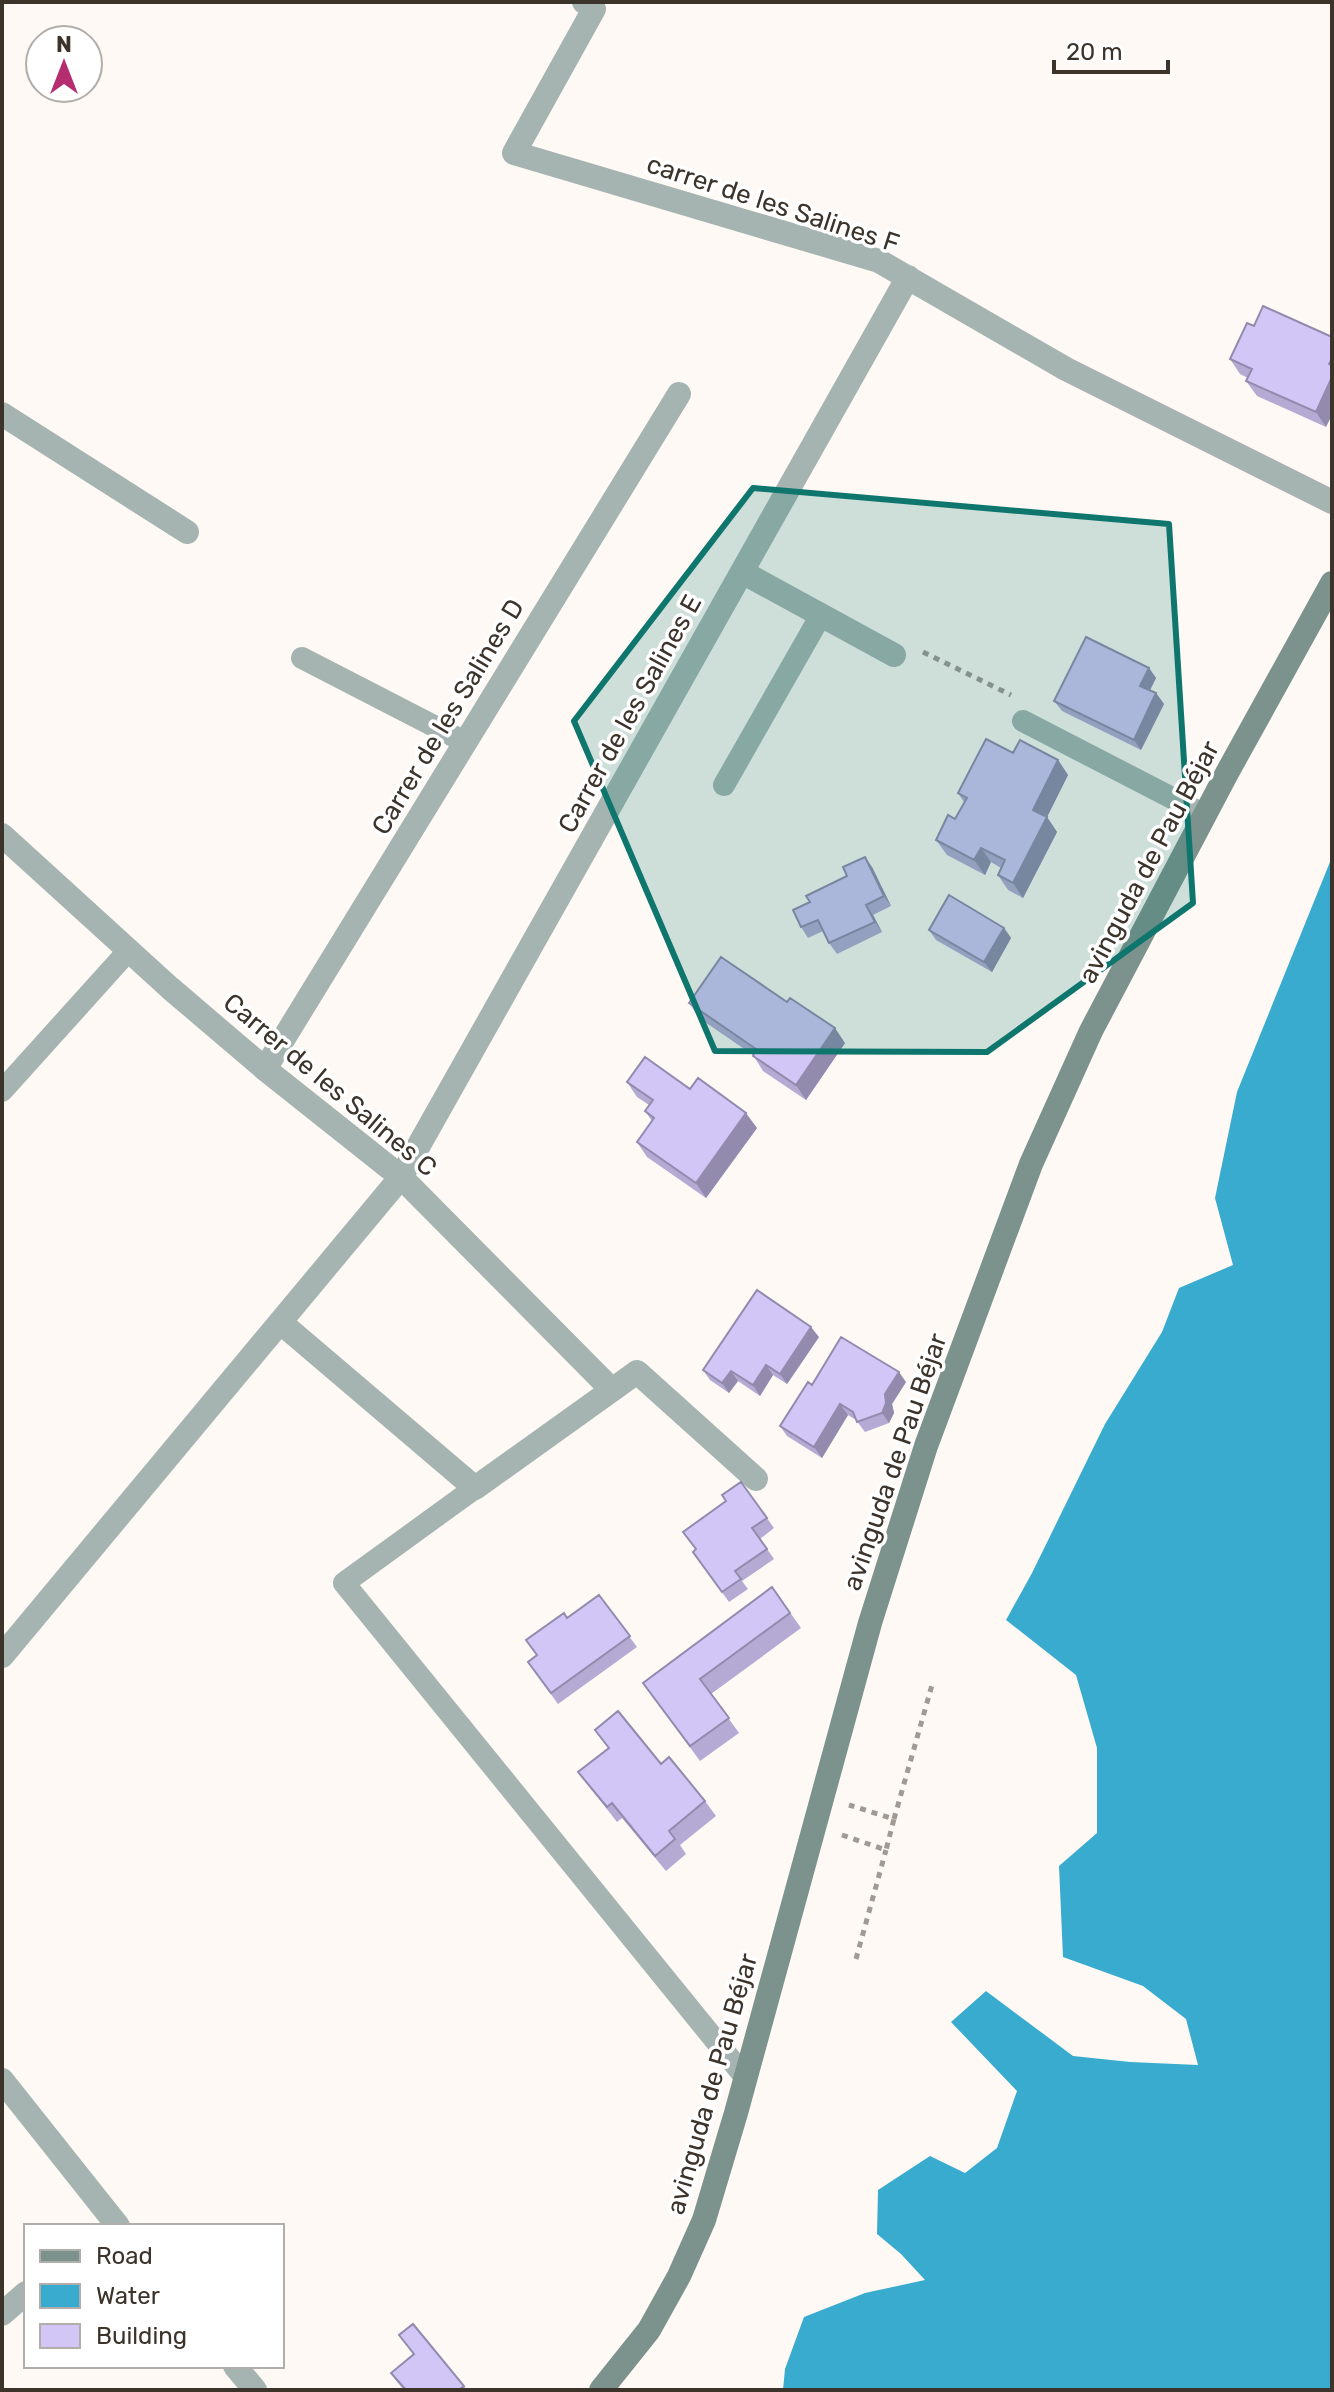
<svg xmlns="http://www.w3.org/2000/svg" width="1334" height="2392" font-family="Rubik,sans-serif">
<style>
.water{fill:#38abcf}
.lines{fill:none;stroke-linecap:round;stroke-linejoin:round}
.path{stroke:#a19a94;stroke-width:5;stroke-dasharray:6 6;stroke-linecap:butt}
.lane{stroke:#a5b4b1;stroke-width:22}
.street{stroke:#a5b4b1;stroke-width:24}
.secondary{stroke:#7c928d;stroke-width:24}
.wall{fill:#b5aad4}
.shaded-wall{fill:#938bad}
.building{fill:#d2c6f7;stroke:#938bad;stroke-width:2}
.marked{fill:#0f766e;fill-opacity:0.2;stroke:#0f766e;stroke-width:6;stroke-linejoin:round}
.labels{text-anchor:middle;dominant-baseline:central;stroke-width:7;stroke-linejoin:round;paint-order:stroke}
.street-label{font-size:26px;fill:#3c332b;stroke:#fff}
</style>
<rect width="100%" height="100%" fill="#fef9f5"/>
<path class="water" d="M1332 857V2390H783L785 2369 804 2317 865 2293 925 2280 901 2254 877 2234 878 2190 930 2156 965 2173 997 2148 1017 2091 951 2022 986 1991 1073 2056 1130 2062 1198 2065 1186 2019 1143 1986 1063 1957 1059 1866 1097 1833V1748L1076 1675 1006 1620 1032 1573 1105 1424 1162 1332 1179 1288 1233 1265 1215 1198 1237 1092Z"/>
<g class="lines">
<path class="path" d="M923 652 1011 695
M894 1819 932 1685
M842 1835 886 1850 894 1819 849 1805
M856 1959 886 1850"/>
<path class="lane" d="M302 658 465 742
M1023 721 1205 815
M724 785 821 615
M2 1091 129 950
M475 1488 344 1583 745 2077"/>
<path class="street" d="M584 2 594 9 514 153 879 261 1066 369 1332 502
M2 414 187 532
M742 572 894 655
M2 835 170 988 265 1069 401 1177 612 1390 637 1372 756 1479
M265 1069 679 394
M280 1322 475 1488 612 1390
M2 1656 401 1177 908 277
M2 2080 118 2226
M2 2314 26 2293
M235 2366 255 2390"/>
<path class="secondary" d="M601 2390 649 2330 679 2276 704 2220 736 2113 870 1623 926 1446 1031 1164 1091 1031 1227 773 1332 583"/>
</g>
<path class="wall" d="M1263 306 1326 427 1257 396 1246 381 1248 378 1240 374 1230 359 1254 326Z
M1149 668 1156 678 1150 690 1156 693 1164 704 1141 750 1062 711 1054 701Z
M1013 753 1058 760 1068 775 1047 817 1057 832 1023 898 1008 890 998 875 1001 868 991 862 985 875 947 855 936 840 955 819 964 802 958 793Z
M872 867 891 906 873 915 882 932 837 954 829 943 823 931 808 938 801 927 810 902Z
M1004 928 1011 938 992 972 936 940 929 930Z
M689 1003 845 1043 806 1100 763 1071 753 1055 699 1018Z
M627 1082 690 1089 757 1128 706 1198 647 1157 637 1142 652 1121 645 1111 649 1105 637 1097Z
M819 1337 787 1384 773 1375 760 1396 738 1381 729 1393 710 1380 703 1370Z
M906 1382 892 1404 894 1413 889 1423 865 1432 856 1420 848 1415 822 1458 787 1436 780 1426Z
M741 1482 774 1528 760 1539 774 1559 742 1581 748 1589 729 1602 693 1552 696 1549 726 1501Z
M772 1587 801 1628 711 1694 739 1733 700 1761 643 1683Z
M599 1595 637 1647 558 1704 528 1662 537 1655 567 1618Z
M595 1730 661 1764 705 1801 716 1816 680 1845 686 1854 666 1871 622 1818 617 1822 578 1772 608 1748Z
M413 2324 467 2390H404L398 2383 391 2373 413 2354 399 2335Z"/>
<path class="shaded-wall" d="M1332 377V415L1326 427 1316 412Z
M1149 668 1156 678 1147 696 1140 686Z
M1156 693 1164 704 1141 750 1134 740Z
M1058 760 1068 775 1047 817 1057 832 1023 898 1013 883 1033 810Z
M981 848 991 862 985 875 974 860Z
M865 857 872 867 891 906 884 896Z
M866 905 873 915 882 932 875 922Z
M1004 928 1011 938 992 972 984 962Z
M835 1028 845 1043 806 1100 796 1085Z
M746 1113 757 1128 706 1198 696 1183Z
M811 1327 819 1337 787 1384 780 1374Z
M766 1365 773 1375 760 1396 753 1385Z
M731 1371 738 1381 729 1393 722 1383Z
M899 1372 906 1382 892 1404 894 1413 889 1423 882 1413 885 1394Z
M840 1404 848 1415 822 1458 814 1447Z"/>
<path class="building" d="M1263 306 1332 337V359L1329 364 1332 366V377L1316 412 1246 381 1252 369 1230 359 1247 323 1254 326Z
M1086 637 1149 668 1140 686 1156 693 1134 740 1054 701Z
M986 739 1013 753 1020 740 1058 760 1033 810 1047 817 1013 883 998 875 1005 860 981 848 974 860 936 840 948 815 955 819 967 798 958 793Z
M865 857 884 896 866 905 875 922 829 943 818 920 801 927 793 910 810 902 806 896 847 876 843 867Z
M949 895 1004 928 984 962 929 930Z
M721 957 787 1002 790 998 835 1028 796 1085 753 1056 756 1049 689 1003Z
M645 1057 690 1089 698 1078 746 1113 696 1183 637 1142 654 1118 645 1111 653 1100 627 1082Z
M757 1290 811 1327 780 1374 766 1365 753 1385 731 1371 722 1383 703 1370Z
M841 1337 899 1372 885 1394 886 1403 882 1413 857 1422 853 1412 840 1404 814 1447 780 1426 808 1382 812 1385Z
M741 1482 767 1518 752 1528 767 1549 735 1571 741 1579 722 1592 693 1552 696 1549 683 1532 726 1501 722 1495Z
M772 1587 790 1613 700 1679 729 1718 690 1746 643 1683Z
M599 1595 630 1636 551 1693 528 1662 537 1655 526 1640 564 1613 567 1618Z
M618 1711 661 1764 669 1757 705 1801 669 1831 675 1839 655 1856 612 1803 607 1807 578 1772 609 1748 595 1730Z
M413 2324 464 2386 459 2390H406L391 2373 414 2354 399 2335Z"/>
<path class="marked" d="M753 488 1169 524 1193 903 987 1052 715 1051 574 721Z"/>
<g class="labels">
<g class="street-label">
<text transform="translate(773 204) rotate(18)">carrer de les Salines F</text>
<text transform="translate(630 714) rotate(-61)">Carrer de les Salines E</text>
<text transform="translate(448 717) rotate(-59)">Carrer de les Salines D</text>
<text transform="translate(1149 862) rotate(-62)">avinguda de Pau Béjar</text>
<text transform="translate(330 1085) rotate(40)">Carrer de les Salines C</text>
<text transform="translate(895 1462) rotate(-71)">avinguda de Pau Béjar</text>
<text transform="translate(712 2084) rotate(-74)">avinguda de Pau Béjar</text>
</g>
</g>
<rect width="1334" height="2392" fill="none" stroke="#3c332b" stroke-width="8"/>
<rect x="24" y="2224" width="260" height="144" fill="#ffffff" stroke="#b1adaa" stroke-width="2"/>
<rect x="40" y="2250" width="40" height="12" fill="#7c928d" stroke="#b1adaa" stroke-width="2"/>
<text x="96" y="2264" font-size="24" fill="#3c332b">Road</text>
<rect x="40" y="2284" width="40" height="24" fill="#38abcf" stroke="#b1adaa" stroke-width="2"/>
<text x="96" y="2304" font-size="24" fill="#3c332b">Water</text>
<rect x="40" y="2324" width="40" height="24" fill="#d2c6f7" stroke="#b1adaa" stroke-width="2"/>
<text x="96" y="2344" font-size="24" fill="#3c332b">Building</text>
<g transform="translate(64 64)"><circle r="38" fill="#ffffff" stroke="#b1adaa" stroke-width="2"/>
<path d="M0-6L14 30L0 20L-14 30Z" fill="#b42d70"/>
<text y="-12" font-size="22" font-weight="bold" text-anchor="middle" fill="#3c332b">N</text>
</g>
<path d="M1054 60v12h114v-12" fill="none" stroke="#3c332b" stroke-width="4"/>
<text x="1066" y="60" font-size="24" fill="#3c332b" stroke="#ffffff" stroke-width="6" paint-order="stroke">20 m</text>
</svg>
